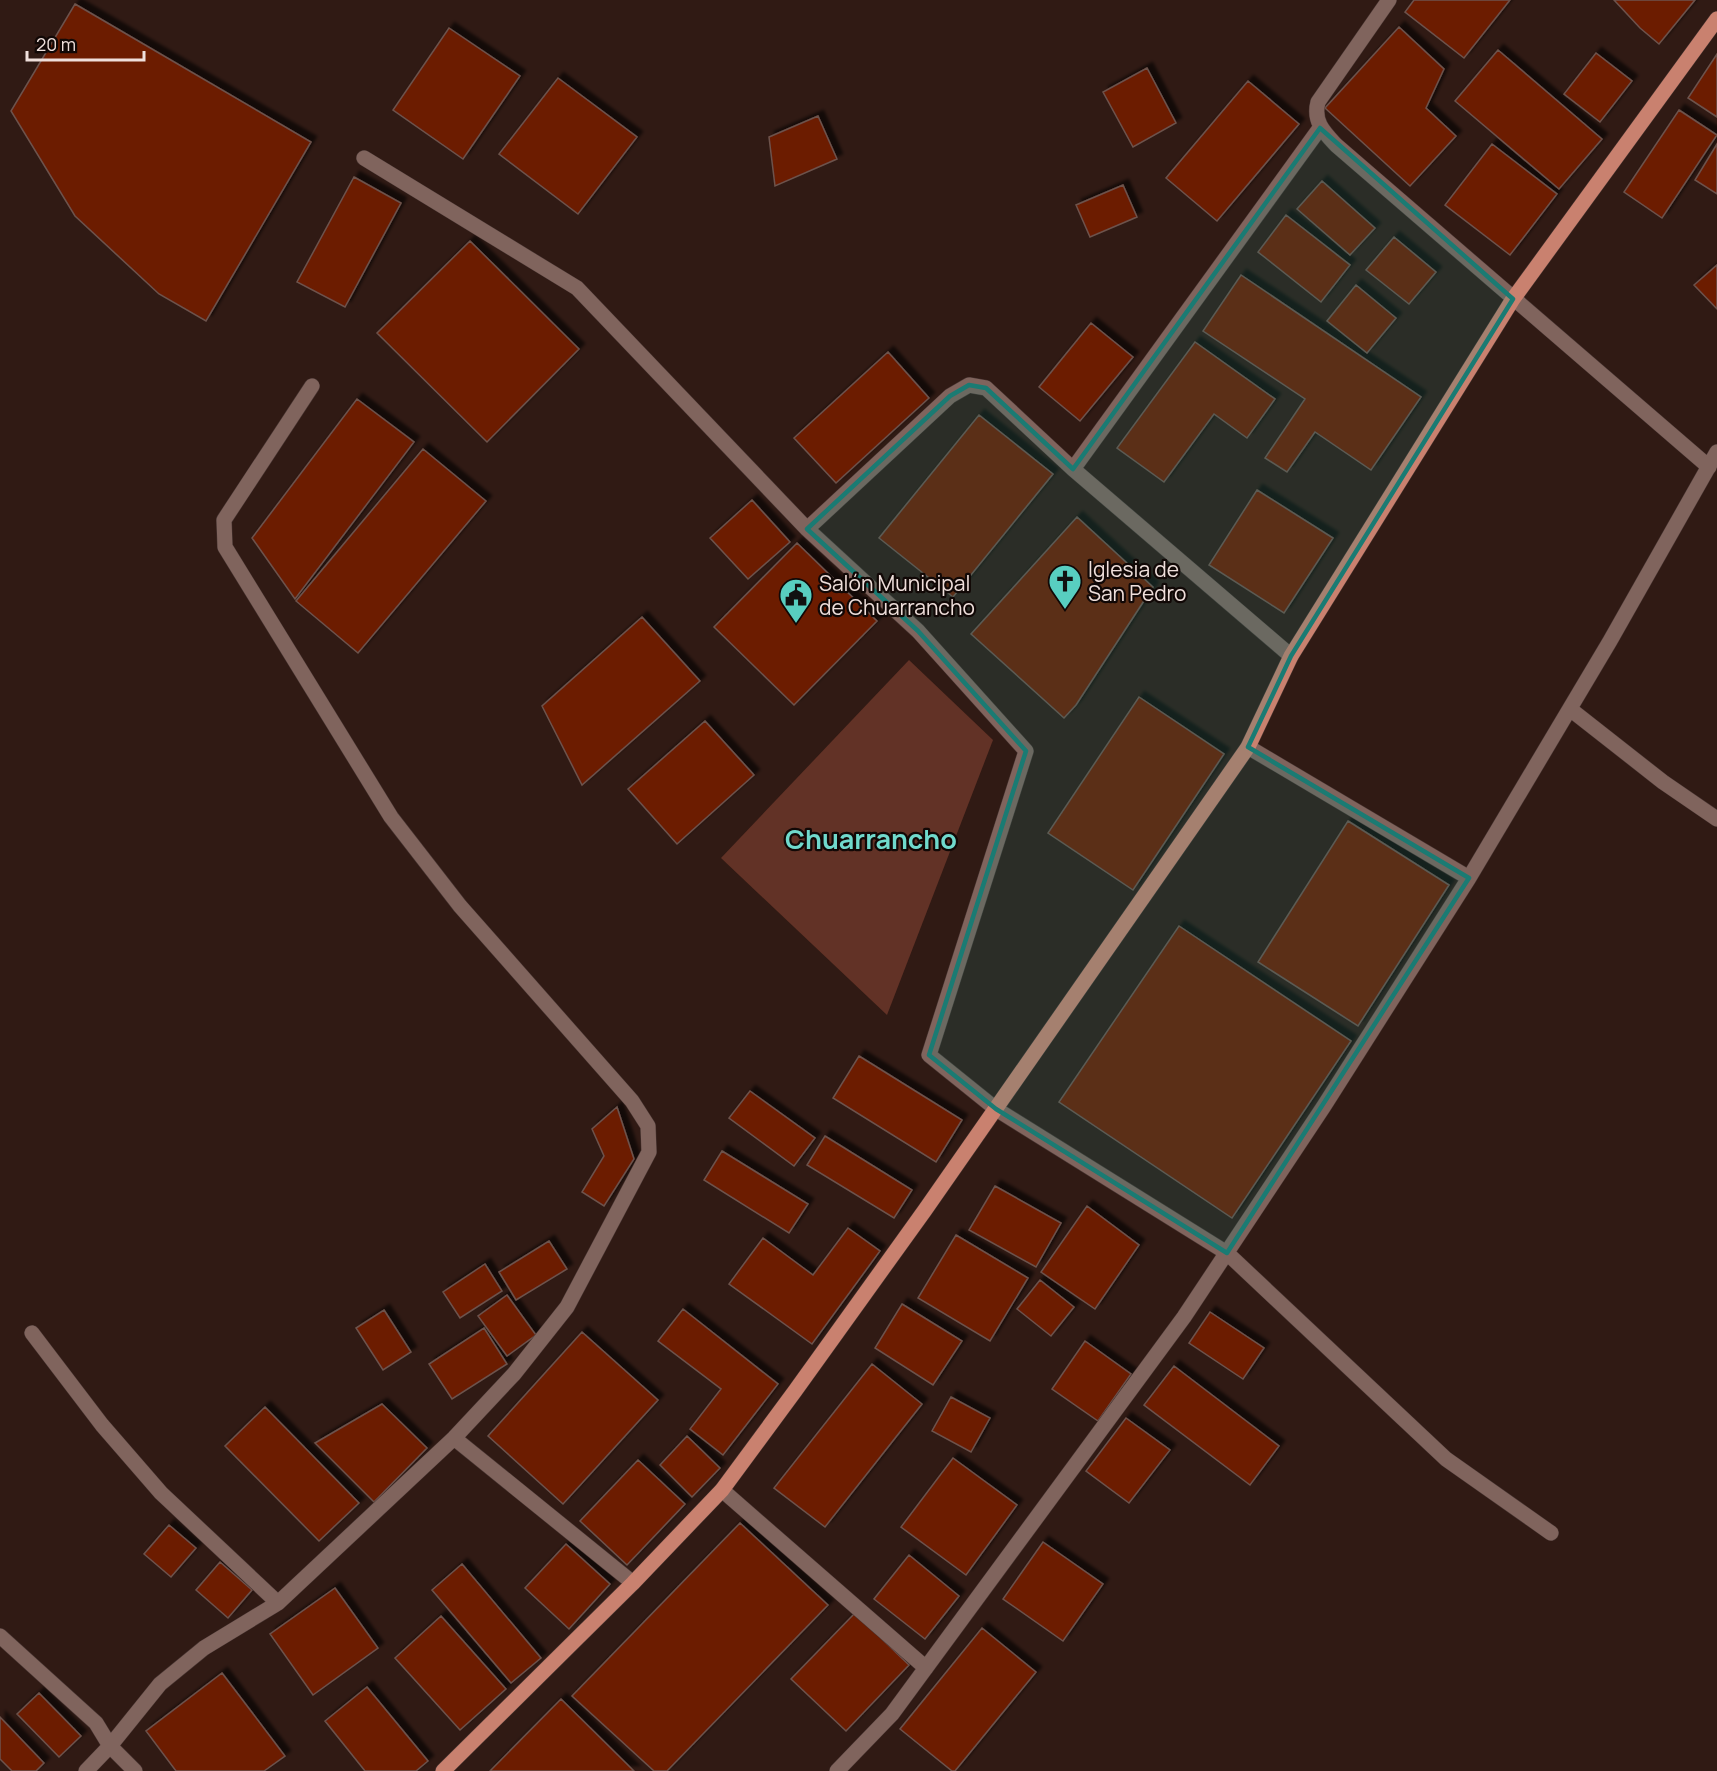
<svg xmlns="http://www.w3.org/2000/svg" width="1717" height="1771" font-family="Manrope,sans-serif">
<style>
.green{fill:#623226}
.building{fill:#6c1c06;stroke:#6d534c;stroke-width:1.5;filter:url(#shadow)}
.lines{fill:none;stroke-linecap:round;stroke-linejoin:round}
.minor-casing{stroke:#473532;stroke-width:16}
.major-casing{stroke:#473532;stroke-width:16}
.minor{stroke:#80645d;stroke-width:15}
.major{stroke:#c9816f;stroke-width:15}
.marked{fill:#1a7b73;fill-opacity:0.2;stroke:#1a7b73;stroke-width:4.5;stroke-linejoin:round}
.labels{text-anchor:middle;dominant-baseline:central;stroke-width:4.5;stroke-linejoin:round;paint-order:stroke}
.poi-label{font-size:21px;fill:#efdfdb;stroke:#110806;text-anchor:start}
.district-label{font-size:27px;font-weight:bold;fill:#70d9cc;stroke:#110806}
</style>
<defs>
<filter id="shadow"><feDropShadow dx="5.5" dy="-5.5" stdDeviation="1.5" flood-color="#0009"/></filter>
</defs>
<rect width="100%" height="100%" fill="#301a14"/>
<path class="green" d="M909 660 993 740 887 1015 721 858Z"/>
<path class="building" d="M1414 0H1510L1464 58 1405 12Z
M1614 0H1695L1659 44 1640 28Z
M75 4 311 142 206 321 159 294 75 216 11 111Z
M1399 27 1444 69 1426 108 1456 136 1410 186 1325 108Z
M449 28 520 76 463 159 393 110Z
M1498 50 1602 139 1559 189 1455 101Z
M1596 53 1632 81 1600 122 1564 94Z
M1717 54V117L1688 98Z
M1147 68 1176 123 1133 147 1103 92Z
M558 78 637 137 578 214 499 154Z
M1248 81 1299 124 1217 221 1166 178Z
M1679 110 1717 135 1662 218 1624 192Z
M818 116 837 159 775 186 769 137Z
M1492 144 1557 194 1510 255 1445 205Z
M1717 144V194L1695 180Z
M354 177 401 203 345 307 297 282Z
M1322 181 1375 228 1350 255 1297 209Z
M1123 185 1137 217 1090 237 1076 205Z
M1286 215 1350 265 1321 302 1258 252Z
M1394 237 1436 272 1409 304 1366 270Z
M470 241 579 349 487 442 377 333Z
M1717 265V309L1694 285Z
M1241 275 1421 397 1371 470 1315 432 1287 472 1265 458 1305 399 1203 331Z
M1356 285 1396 318 1367 353 1327 321Z
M1091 323 1133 357 1080 421 1039 387Z
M1195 342 1275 399 1247 438 1214 414 1164 482 1117 448Z
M888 352 929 398 836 483 794 438Z
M357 399 414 442 295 599 252 538Z
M979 415 1053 474 953 597 879 538Z
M423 449 486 501 358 653 296 601Z
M1257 490 1333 538 1284 613 1209 565Z
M752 500 790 542 748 579 710 538Z
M1077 517 1153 587 1076 705 1064 718 971 634Z
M797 543 877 621 794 705 714 627Z
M642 617 700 681 582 785 542 706Z
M1139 697 1224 754 1133 890 1048 833Z
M705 721 754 775 677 844 628 789Z
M1348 821 1449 885 1358 1026 1258 962Z
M1179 926 1351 1041 1232 1218 1059 1102Z
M859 1056 962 1120 936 1162 833 1098Z
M750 1091 815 1138 794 1166 729 1118Z
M617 1107 634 1159 604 1206 582 1192 604 1156 592 1129Z
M825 1136 912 1190 894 1218 807 1165Z
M722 1151 808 1204 789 1233 704 1180Z
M995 1186 1061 1223 1036 1267 969 1230Z
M1087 1206 1139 1245 1095 1309 1041 1272Z
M848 1228 880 1251 812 1344 729 1284 763 1238 813 1275Z
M956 1235 1028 1278 990 1341 918 1298Z
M549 1241 567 1269 516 1300 499 1272Z
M485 1264 502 1291 460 1318 443 1292Z
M1040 1280 1074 1307 1051 1336 1017 1309Z
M507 1295 536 1335 507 1356 478 1316Z
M902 1304 962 1341 933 1385 875 1348Z
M683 1309 778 1384 723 1455 690 1429 721 1389 658 1341Z
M384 1310 411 1352 383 1370 356 1328Z
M1210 1312 1264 1348 1243 1379 1189 1343Z
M484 1328 507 1364 452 1399 429 1364Z
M582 1332 658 1400 563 1504 488 1436Z
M1085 1341 1131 1374 1098 1421 1052 1389Z
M872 1364 922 1404 825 1527 774 1488Z
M1174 1366 1279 1446 1250 1485 1144 1405Z
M951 1397 990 1418 971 1452 932 1431Z
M382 1404 427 1448 374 1502 315 1443Z
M265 1407 359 1503 319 1541 225 1446Z
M1126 1418 1170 1450 1129 1503 1086 1471Z
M687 1436 720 1468 692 1497 660 1465Z
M953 1458 1017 1505 966 1575 901 1527Z
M638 1460 685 1504 627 1565 580 1521Z
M740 1523 828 1605 667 1771H654L572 1696Z
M169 1525 196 1548 171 1577 144 1554Z
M1043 1542 1103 1584 1063 1641 1003 1599Z
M566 1544 610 1584 569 1629 525 1588Z
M909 1555 959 1596 925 1639 874 1599Z
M220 1562 252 1590 228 1618 196 1590Z
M462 1564 541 1658 511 1683 432 1590Z
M335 1588 378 1648 313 1695 270 1634Z
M855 1613 909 1665 846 1731 791 1679Z
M441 1616 506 1689 460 1730 395 1658Z
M982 1628 1036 1672 955 1771H952L900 1729Z
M222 1673 285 1756 264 1771H176L146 1731Z
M367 1687 428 1761 416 1771H365L325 1721Z
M39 1693 81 1736 59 1757 17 1714Z
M561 1699 634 1771H490Z
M0 1717 44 1763 36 1771H12L0 1759Z"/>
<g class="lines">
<defs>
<path id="minor" d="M1389 0 1318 102C1313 121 1323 131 1336 145L1709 467
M364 158 577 288 807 529 918 631 1026 751 929 1055 996 1109 1227 1253 1446 1459 1551 1533
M1073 469 1320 128
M807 529 950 396 969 385 986 388 1073 469 1291 656
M1570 709 1663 782 1717 819
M1248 747 1469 878
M32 1333 102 1425 161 1493 278 1603
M454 1438 633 1583
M722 1490 926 1668
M0 1636 96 1723 110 1746 135 1771
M86 1771 110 1746 160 1684 204 1648 278 1603 454 1438 514 1374 567 1307 649 1152 648 1126 632 1101 460 906 391 817 225 547 224 520 312 386
M837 1771 892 1714 1184 1317 1324 1106 1469 878 1610 641 1717 452"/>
<path id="major" d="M443 1771 633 1583 722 1490 795 1391 925 1210 1248 747 1291 656 1513 299 1717 19"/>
</defs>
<use href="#minor" class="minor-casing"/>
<use href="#major" class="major-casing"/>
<use href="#minor" class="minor"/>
<use href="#major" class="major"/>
</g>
<path class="marked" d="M1320 128 1513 299 1291 656 1248 747 1469 878 1227 1253 996 1109 929 1055 1026 751 918 631 807 529 950 396 969 385 986 388 1073 469Z"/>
<defs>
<symbol id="church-pin" viewBox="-11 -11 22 30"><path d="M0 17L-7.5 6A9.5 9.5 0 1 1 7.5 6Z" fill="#58cec0" stroke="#110806"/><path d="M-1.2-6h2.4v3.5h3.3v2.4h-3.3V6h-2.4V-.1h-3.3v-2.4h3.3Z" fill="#111"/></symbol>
<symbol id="civic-pin" viewBox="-11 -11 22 30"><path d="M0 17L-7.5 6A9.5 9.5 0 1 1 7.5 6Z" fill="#58cec0" stroke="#110806"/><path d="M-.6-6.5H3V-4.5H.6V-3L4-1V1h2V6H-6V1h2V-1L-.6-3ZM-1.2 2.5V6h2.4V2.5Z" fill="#111"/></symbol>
</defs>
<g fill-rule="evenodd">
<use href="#church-pin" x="1046" y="562" width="38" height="52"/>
<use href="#civic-pin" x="777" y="576" width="38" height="52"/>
</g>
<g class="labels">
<g class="poi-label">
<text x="1088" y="569">Iglesia de<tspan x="1088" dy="24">San Pedro</tspan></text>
<text x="819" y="583">Salón Municipal<tspan x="819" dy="24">de Chuarrancho</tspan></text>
</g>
<g class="district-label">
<text x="871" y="838">Chuarrancho</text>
</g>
</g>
<path d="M27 51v9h117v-9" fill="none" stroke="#efdfdb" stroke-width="3"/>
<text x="36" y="51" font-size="18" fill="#efdfdb" stroke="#110806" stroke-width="4.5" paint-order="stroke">20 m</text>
</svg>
